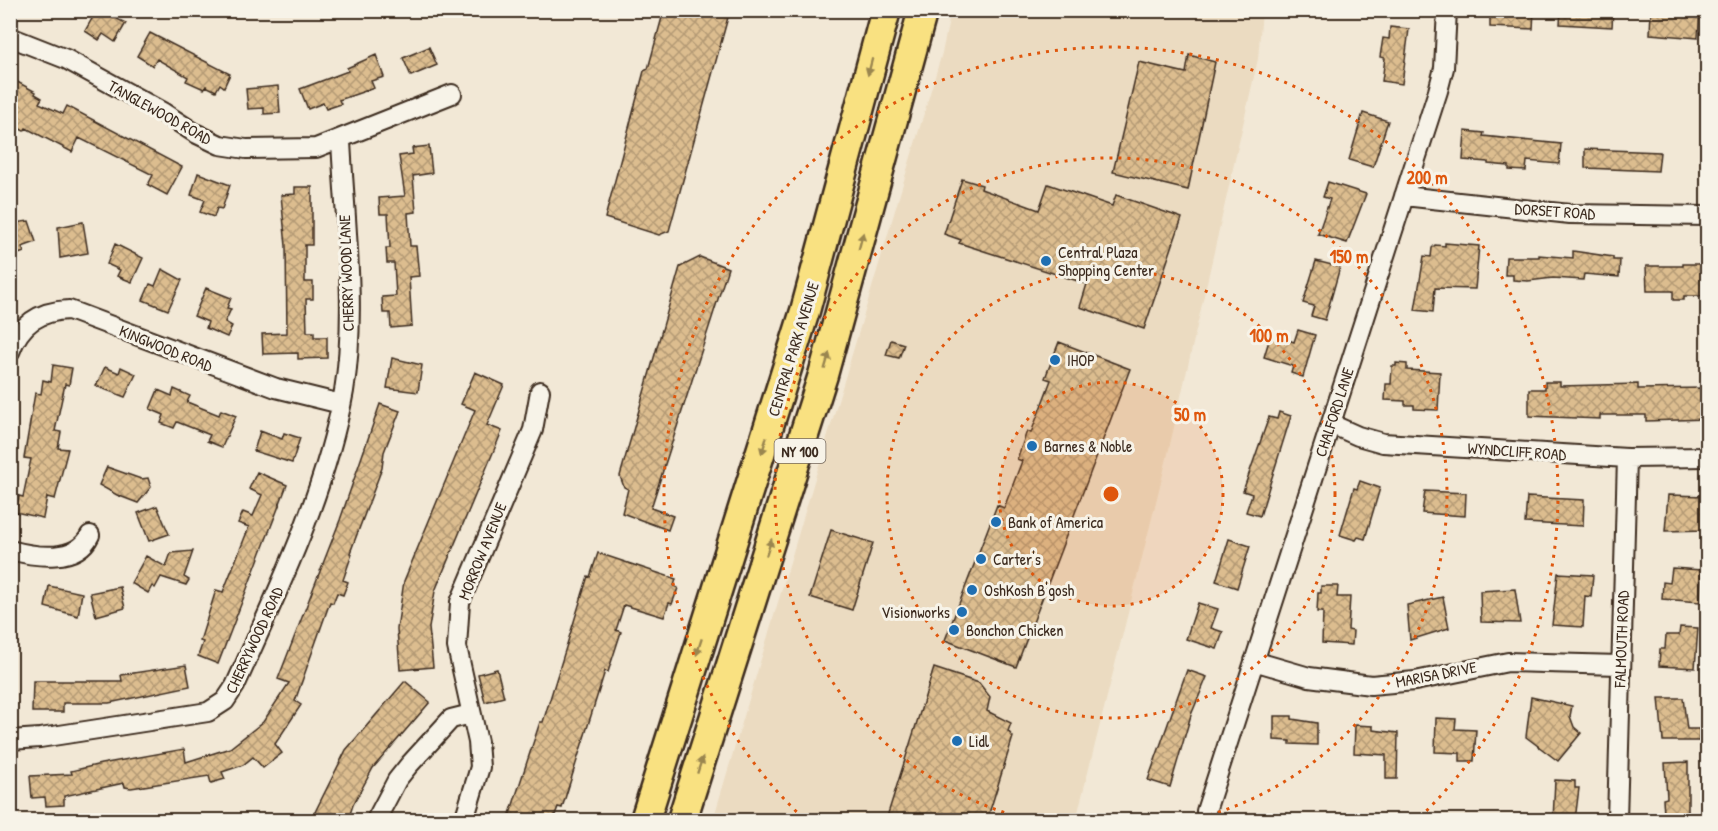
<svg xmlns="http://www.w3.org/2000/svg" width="1718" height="831" font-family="'Patrick Hand',sans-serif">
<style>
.built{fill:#ebdbc1}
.building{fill:url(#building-cross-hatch);stroke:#3b2a1e;stroke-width:1.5}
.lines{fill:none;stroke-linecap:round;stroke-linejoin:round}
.street-casing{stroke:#3b2a1e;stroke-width:22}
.primary-casing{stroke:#3b2a1e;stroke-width:33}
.street{stroke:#f7f3e8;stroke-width:18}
.primary{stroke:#f9e181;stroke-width:28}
.oneway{fill:#9a8650}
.ring{fill:none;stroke:#df570d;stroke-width:3;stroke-dasharray:3 6}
.poi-dot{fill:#1f6fb2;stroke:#f7f3e8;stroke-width:2}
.labels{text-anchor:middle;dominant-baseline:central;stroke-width:6;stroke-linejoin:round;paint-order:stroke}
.shield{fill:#f7f3e8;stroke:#73665b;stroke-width:1.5}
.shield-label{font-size:15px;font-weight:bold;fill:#3b2a1e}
.street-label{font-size:16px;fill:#3b2a1e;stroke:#f7f3e8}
.poi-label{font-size:16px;fill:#3b2a1e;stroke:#f7f3e8;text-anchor:start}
.centre{fill:#df570d;stroke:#f7f3e8;stroke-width:3}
.ring-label{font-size:18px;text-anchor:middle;font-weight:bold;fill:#df570d;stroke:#f7f3e8;stroke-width:6;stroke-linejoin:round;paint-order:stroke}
</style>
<defs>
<pattern id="building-cross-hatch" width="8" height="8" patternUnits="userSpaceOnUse" patternTransform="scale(1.5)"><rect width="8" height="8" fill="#dcbd8f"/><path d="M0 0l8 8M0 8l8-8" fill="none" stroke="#b49a74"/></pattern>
</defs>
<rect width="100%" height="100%" fill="#f2e8d6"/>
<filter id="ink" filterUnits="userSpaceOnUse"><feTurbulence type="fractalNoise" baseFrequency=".0167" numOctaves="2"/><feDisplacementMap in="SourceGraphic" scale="12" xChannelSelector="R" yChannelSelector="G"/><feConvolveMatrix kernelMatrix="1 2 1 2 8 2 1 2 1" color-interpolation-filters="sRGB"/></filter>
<g filter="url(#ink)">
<path class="built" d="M951 11H1262L1258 59 1166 462 1076 820H713L942 53Z"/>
<path class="building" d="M97 10 126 23 115 42 103 34 99 40 85 31Z
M664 10H730L669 231 659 235 605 218 644 71 648 69Z
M1490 10H1534L1533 29 1490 27Z
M1561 10H1613L1612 27 1560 24Z
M1651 10H1700L1698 38 1650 34Z
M1390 27 1409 29 1402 84 1382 81 1385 58 1380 57 1383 38 1389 39Z
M150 33 230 74 224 87 220 84 216 91 206 86 204 89 186 81 188 77 157 59 153 66 137 56Z
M429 47 437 65 411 76 403 58Z
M376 55 384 77 371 81 374 88 339 100 341 104 326 109 323 103 308 109 300 89 348 71 347 68Z
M1189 55 1215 62 1188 190 1113 172 1139 62 1186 73Z
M10 78 36 92 35 94 42 98 39 103 63 114 67 106 182 167 167 195 148 185 153 175 79 138 72 152 26 128 24 131 10 124V116L16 106 10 103Z
M278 86 280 113 264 114V108L248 109 246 89Z
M1363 113 1388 121 1373 167 1349 160Z
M1465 131 1484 133 1483 136 1561 144 1559 164 1527 161 1526 171 1509 170V166L1488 164V162L1463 160Z
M429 146 432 173 413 176 416 212 408 213 410 246H416L419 276 409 277 412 326 391 328 390 313H383L382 297 396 296 394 263H387L386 248H390L388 214H380L379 198 405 196 399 156 413 154 412 148Z
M1585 149 1660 152 1658 171 1585 168Z
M198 173 230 185 222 209 217 208 214 217 200 212 205 200 191 195Z
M962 179 982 185 981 189 1039 210 1048 184 1112 206 1116 195 1182 218 1144 329 1080 307 1087 284 959 243 961 240 944 234Z
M1328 182 1366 194 1347 243 1318 234 1330 199 1323 197Z
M295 187H312V245H305V282H313V299H306L307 332H314V337H327V358L298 359V353L263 354 262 334 287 333 286 246 281 195 295 194Z
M10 218 14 223 29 221 36 242 22 247 24 252 10 257Z
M83 222 88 253 60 258 58 227Z
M1445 243 1479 246 1475 289 1435 288 1433 312 1415 310 1424 256 1431 257 1432 248 1435 245 1445 246Z
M115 244 143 258 132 282 117 276 120 270 107 264Z
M1573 251 1613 257V260H1620L1619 277 1584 274 1583 280 1553 278 1528 281 1513 280V275H1505L1506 257H1539V255L1573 258Z
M700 257 728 268 651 508 673 516 668 530 622 513 628 489 624 487 620 476 680 267Z
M1316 261 1340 267 1325 320 1311 316 1314 306 1303 303Z
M1683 264H1702L1703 296H1684V300H1673V291H1647L1646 266H1683Z
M162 269 182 280 168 310 143 300 150 284 155 286Z
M206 288 231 298 227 308 231 309 225 322 232 326 227 337 206 328 208 322 194 316Z
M1298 330 1315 335 1303 377 1291 373 1293 366 1264 357 1271 334 1294 342Z
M891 340 904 344 899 358 886 355Z
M1059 342 1130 369 1016 667 945 640 997 505 1004 508 1022 461 1017 459 1027 431 1031 433 1051 380 1045 378Z
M392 358 422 365 418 392 387 388Z
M1396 363 1407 364V370L1440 372 1438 410 1414 409V405H1405V401L1385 400 1386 384H1391L1392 366H1396Z
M53 365 72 368 69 385 65 384 55 431 61 432 58 448 68 449 55 499 47 497 43 518 15 512 19 496 23 497 31 459 24 458 35 393 41 394 43 380 51 382Z
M105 367 119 373 121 367 136 374 125 397 96 386Z
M475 372 504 385 487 425 502 431 435 591 429 628 433 667 400 670 397 629 404 581 475 410 461 404Z
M1545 382H1560V386L1638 384V389L1705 388 1707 389V419L1646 421V415H1600V419L1529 416V389H1545Z
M174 389 190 396 187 402 219 415 221 410 236 416 222 447 207 441 210 435 177 422 174 428 161 423 164 415 150 409 158 390 172 396Z
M380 404 400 411 384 452 382 468 350 553 352 554 343 580 348 582 343 595 337 593 333 603 330 602 295 701 301 705 275 744 282 753 263 768 253 757 243 765 222 772 225 779 211 783 209 776 131 788 125 787 124 783 64 796V805L46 806 45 797 32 798 30 776 72 774 71 771 101 764 184 749 186 762 230 748 263 722 289 683 278 679 340 520Z
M1279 412 1291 416 1260 516 1246 512 1252 494 1243 491 1269 417 1277 419Z
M260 431 282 439 284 433 300 438 292 463 254 451Z
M107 467 141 479 148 478 151 487 138 503 117 495 99 485Z
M257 472 287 485 218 664 198 656 203 642 200 641 216 590 223 592 249 527 238 523 243 512 253 516 262 495 249 489Z
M1360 481 1380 488 1365 539 1358 537 1356 540 1340 535 1354 488 1357 489Z
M1425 491 1466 493 1465 516 1422 513Z
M1668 495 1707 496V530L1665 531Z
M1527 497 1584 500 1583 526 1525 523Z
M157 506 169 534 149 541 138 513Z
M831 530 873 543 852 610 810 597Z
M1229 539 1250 546 1237 588 1216 581Z
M193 551 184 577 189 580 186 585 161 577 155 588 152 586 148 593 131 583 146 556 166 567 171 553Z
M598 553 676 579 674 586 678 588 672 604 669 603 664 617 624 605 616 630 621 632 608 672 605 671 562 808 558 807 553 820H508L540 722H543L588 576 590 577Z
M1672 568 1701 570 1700 602 1662 599 1663 582 1670 583Z
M1558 573 1593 575 1591 597 1585 596 1583 627 1552 625Z
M49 586 82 593 78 616 45 607Z
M1321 586H1338L1337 597H1350L1348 630 1353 631 1352 645 1322 643 1323 612H1317L1318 593H1321Z
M120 587 125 608 96 616 90 593Z
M1515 589 1520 623 1481 622 1480 591Z
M1443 597 1449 628 1410 640 1407 605Z
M1198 603 1218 609 1211 628 1223 632 1217 649 1186 639Z
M1680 627 1698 628 1695 668 1659 666 1660 649H1665L1666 635H1679Z
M186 665 190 686 109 703H63V712H32L33 681H122L121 675Z
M934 668 979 683 990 697 987 711 1011 723 1008 731 1013 737 987 820H886Z
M497 669 504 697 485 702 478 674Z
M1187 670 1207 677 1191 715 1170 787 1148 780Z
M405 681 430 702 373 768 353 805 348 820H311L346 750Z
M1531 697 1572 706 1570 716 1574 727 1581 733 1558 761 1526 737Z
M1659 698H1683L1687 729H1699V741H1663Z
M1274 716H1292V719L1317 723V745L1290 744V741L1274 740Z
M1436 718 1456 719 1455 729 1476 730 1474 761H1460V753L1435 752Z
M1355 725 1373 726V730L1398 733 1397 779H1386V755L1354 753Z
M1688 762V813L1664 814 1663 799 1667 798 1665 763Z
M1555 780 1575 781V788H1579L1575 820H1553Z"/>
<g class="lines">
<defs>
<path id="street" d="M10 37 66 59 164 113 195 133 220 145 246 149 316 148 452 94
M1404 196 1570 214 1708 216
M10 352C20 324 39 311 69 310L276 388 341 404
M1331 424 1358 436 1383 443 1627 458 1708 457
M10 550C36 557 77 563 90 535
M1254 661 1309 677 1371 685 1415 681 1508 662 1620 665
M10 740 40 738 208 712 225 701 235 686C278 590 325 495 344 391 357 312 345 221 341 141
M1206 811 1438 91 1444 68 1447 10
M376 820 397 780 409 765 451 719 471 714
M464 820 480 767 478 742 457 647 460 602 533 430 540 391
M1617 820 1627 458"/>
<path id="primary" d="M645 820 805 311 886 10
M682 820 823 375 923 10"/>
</defs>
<use href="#street" class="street-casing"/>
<use href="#primary" class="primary-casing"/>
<use href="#street" class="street"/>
<use href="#primary" class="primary"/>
</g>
<defs><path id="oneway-solid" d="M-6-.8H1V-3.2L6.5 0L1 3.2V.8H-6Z" transform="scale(1.5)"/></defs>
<g class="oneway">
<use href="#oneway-solid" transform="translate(870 67) rotate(105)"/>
<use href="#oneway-solid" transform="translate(861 241) rotate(-75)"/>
<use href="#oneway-solid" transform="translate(827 361) rotate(-74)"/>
<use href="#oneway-solid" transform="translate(764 446) rotate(107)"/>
<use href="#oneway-solid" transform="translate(769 547) rotate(-72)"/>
<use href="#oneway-solid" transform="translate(699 647) rotate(108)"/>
<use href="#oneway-solid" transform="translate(700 765) rotate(-72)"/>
</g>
</g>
<circle cx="1111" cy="494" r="112" fill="#df570d" fill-opacity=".12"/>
<g class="ring">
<circle cx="1111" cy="494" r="112"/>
<circle cx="1111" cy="494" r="224"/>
<path d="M1030 820A336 336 0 1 1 1192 820"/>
<path d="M803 818A447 447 0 1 1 1419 818"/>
</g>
<g class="poi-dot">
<circle cx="1046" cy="261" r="6"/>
<circle cx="1055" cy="360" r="6"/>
<circle cx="1032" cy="446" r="6"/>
<circle cx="996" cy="522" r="6"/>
<circle cx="981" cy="559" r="6"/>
<circle cx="972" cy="590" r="6"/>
<circle cx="962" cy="612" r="6"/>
<circle cx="954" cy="630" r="6"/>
<circle cx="957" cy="741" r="6"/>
</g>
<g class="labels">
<rect class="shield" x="774.5" y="439" width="51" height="24" rx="4.5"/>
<g class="shield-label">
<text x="800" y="451">NY 100</text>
</g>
<g class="street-label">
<text transform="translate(160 112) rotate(29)">TANGLEWOOD ROAD</text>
<text transform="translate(1555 211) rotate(4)">DORSET ROAD</text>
<text transform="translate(346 273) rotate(-92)">CHERRY WOOD LANE</text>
<text transform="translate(166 348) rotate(22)">KINGWOOD ROAD</text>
<text transform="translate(793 349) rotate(-73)">CENTRAL PARK AVENUE</text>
<text transform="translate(1334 412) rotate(-72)">CHALFORD LANE</text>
<text transform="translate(1517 451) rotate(4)">WYNDCLIFF ROAD</text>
<text transform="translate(482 551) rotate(-68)">MORROW AVENUE</text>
<text transform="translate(1621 639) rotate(-88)">FALMOUTH ROAD</text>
<text transform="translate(254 640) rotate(-65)">CHERRYWOOD ROAD</text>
<text transform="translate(1436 674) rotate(-11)">MARISA DRIVE</text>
</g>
<g class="poi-label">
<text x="1058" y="252">Central Plaza<tspan x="1058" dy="18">Shopping Center</tspan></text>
<text x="1067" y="360">IHOP</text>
<text x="1044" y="446">Barnes &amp; Noble</text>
<text x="1008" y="522">Bank of America</text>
<text x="993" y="559">Carter's</text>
<text x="984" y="590">OshKosh B'gosh</text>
<text x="950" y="612" text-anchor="end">Visionworks</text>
<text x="966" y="630">Bonchon Chicken</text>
<text x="969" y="741">Lidl</text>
</g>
</g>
<circle cx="1111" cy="494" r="9" class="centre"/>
<g class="ring-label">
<text x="1427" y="184">200 m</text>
<text x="1349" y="263">150 m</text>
<text x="1269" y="342">100 m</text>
<text x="1190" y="421">50 m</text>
</g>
<rect width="1718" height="831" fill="none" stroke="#f7f3e8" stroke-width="36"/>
<rect x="18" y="18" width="1682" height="795" fill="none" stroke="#3b2a1e" stroke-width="2" filter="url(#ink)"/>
</svg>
